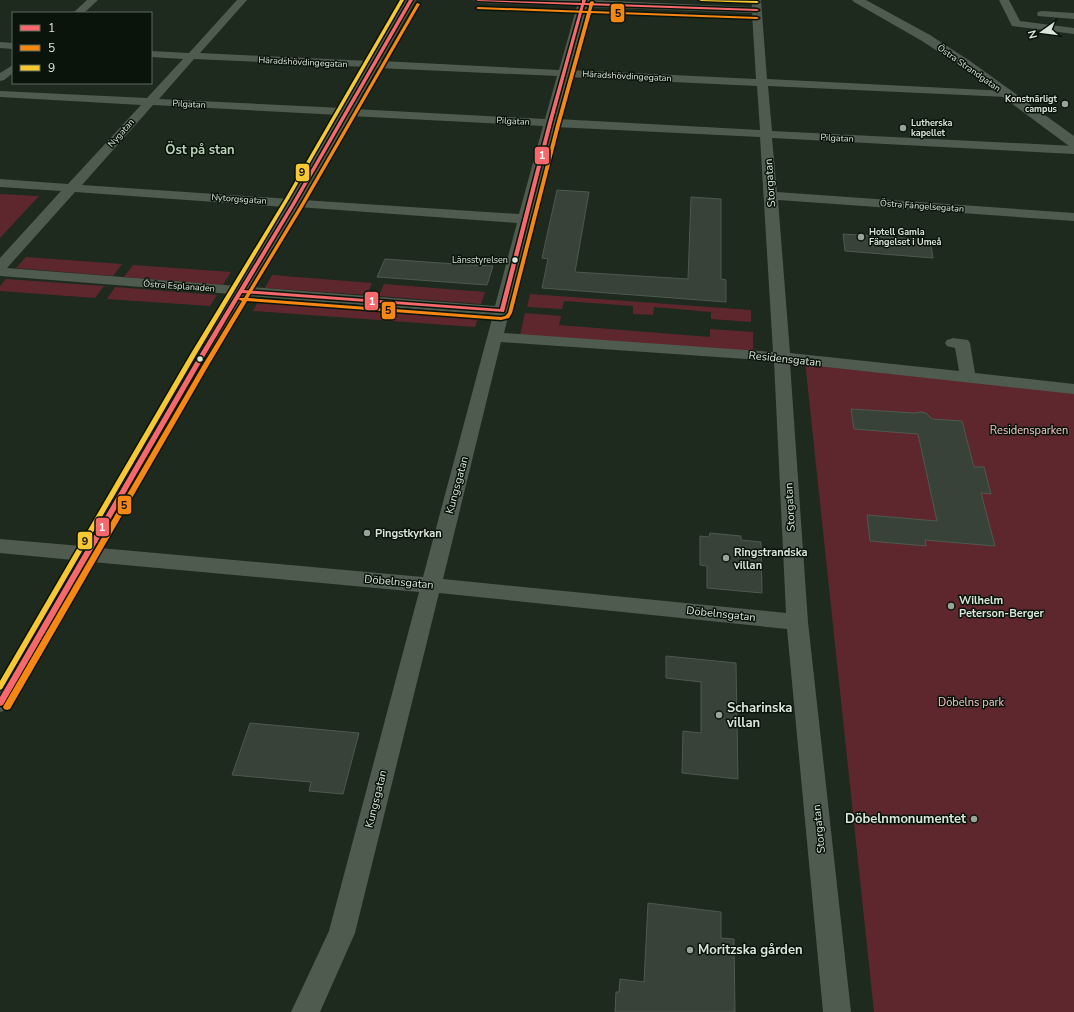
<svg xmlns="http://www.w3.org/2000/svg" width="1074" height="1012" font-family="'Nunito Sans',sans-serif">
<style>
.green{fill:#5e272e}
.building{fill:#384238;stroke:#4e594e}
.lines{fill:none;stroke-linecap:round;stroke-linejoin:round}
.minor{fill:#4e5b4e;fill-rule:evenodd}
.tertiary{fill:#4e5b4e;fill-rule:evenodd}
.bus-1-casing{stroke:#0b140b;stroke-width:3}
.bus-2-casing{stroke:#0b140b;stroke-width:3}
.bus-3-casing{stroke:#0b140b;stroke-width:3}
.bus-1{fill:#f7686c;fill-rule:evenodd}
.bus-2{fill:#f68712;fill-rule:evenodd}
.bus-3{fill:#f7c832;fill-rule:evenodd}
.poi-dot{fill:#98a498;stroke:#0b140b;stroke-width:1.5}
.bus-dot{fill:#d9e6d9;stroke:#0b140b;stroke-width:1.5}
.labels{text-anchor:middle;dominant-baseline:central;stroke-width:3;stroke-linejoin:round;paint-order:stroke}
.far-street-label{font-size:9px;fill:#d9e6d9;stroke:#0b140b}
.far-poi-label{font-size:9px;font-weight:bold;fill:#d9e6d9;stroke:#0b140b;text-anchor:start}
.far-bus-label{font-size:9px;fill:#d9e6d9;stroke:#0b140b;text-anchor:end}
.street-label{font-size:11px;fill:#d9e6d9;stroke:#0b140b}
.park-label{font-size:11px;fill:#f4c5c8;stroke:#0b140b}
.poi-label{font-size:11px;font-weight:bold;fill:#d9e6d9;stroke:#0b140b;text-anchor:start}
.far-district-label{font-size:13px;font-weight:bold;fill:#b7d0b6;stroke:#0b140b}
.near-poi-label{font-size:13px;font-weight:bold;fill:#d9e6d9;stroke:#0b140b;text-anchor:start}
.line-badge{stroke:#0b140b;stroke-width:1.5}
.badge-label{font-size:11px;text-anchor:middle;font-weight:bold;fill:#fff}
.pale-badge-label{font-size:11px;text-anchor:middle;font-weight:bold;fill:#111}
</style>
<rect width="100%" height="100%" fill="#1e2a1e"/>
<path class="green" d="M0 194 39 196 0 238Z
M26 257 122 264 113 276 16 268Z
M133 265 231 272 223 285 124 277Z
M272 275 372 283 367 295 265 288Z
M6 279 104 286 95 298 0 291V286Z
M384 284 485 292 481 304 379 296Z
M115 287 217 295 210 306 107 299Z
M530 294 751 310V322L711 319V312L654 307 653 315 633 314V306L564 301 562 309 527 307Z
M260 298 479 315 475 327 253 311Z
M525 313 561 316 559 325 710 337V329L753 332V352L520 335Z
M805 361 1074 389V1012H874Z"/>
<path class="building" d="M557 190 589 192 575 272 688 279 691 197 721 199V279L726 280V302L542 288 548 259 542 258Z
M843 234 930 240 933 258 845 251Z
M385 259 455 264 493 266 487 285 377 277Z
M851 409 914 413 921 412 926 413 932 419 962 421 974 467H984L991 494 981 493 995 546 925 540 926 546 870 541 867 515 937 521 918 434 854 429Z
M710 533 741 536V540L761 542 762 593 707 588V566L700 565V536L709 537Z
M666 656 736 663 738 779 682 773 683 731 701 733V682L666 678Z
M250 723 359 733 343 794 309 791 311 782 232 775Z
M648 903 721 912V938L734 939 735 1012H615L616 992H619L620 979 644 982Z"/>
<g class="lines">
<path class="minor" d="M87 0H98L84 13H73Z
M237 0H247L200 53 370 61 406 0H416L381 61 559 70 577 6 478 3 473 0H589L752 7 751 0H761L767 79 1007 91 1011 92 1013 94 1011 96 1007 97 768 86 772 131 1074 146V154L772 138 777 192 1074 213V221L778 200 790 353 959 371 955 348 947 346 945 343 947 340 953 338 968 340 970 343 975 373 1074 384V394L790 363 808 622 851 1012H823L787 629 439 593 355 933 320 1012H291L329 931 419 592 92 562 8 710 0 712V683L73 560 0 553V539L81 546 231 294 0 276V258L61 191 0 187V179L68 184 141 105 0 97V91L147 98 183 59 151 57V51L189 53ZM587 7 752 13 756 79 570 70ZM194 59 367 67 343 108 159 99ZM377 68 557 76 545 119 354 109ZM568 77 757 86 760 130 557 119ZM153 105 339 115 290 199 82 185ZM350 116 543 126 519 214 303 200ZM555 127 760 137 773 352 504 333ZM75 192 285 207 237 286 7 268ZM298 207 517 223 495 306 251 287ZM246 296 493 315 423 577 100 548ZM501 342 774 361 786 613 443 579Z
M999 0H1009L1020 21 1074 28V34L1012 26Z
M1042 11 1074 13V19L1038 16 1037 14 1038 12Z
M0 42 13 43V49L0 48Z
M13 65V73L4 80 0 81V73Z"/>
<path class="tertiary" d="M852 0H866L930 35 970 61 1074 136V147L1069 146 962 67 922 41 854 2Z"/>
<defs>
<path id="bus-1" d="M409 0H413L296 203 244 290 500 309 548 123 581 5 478 1 476 0 582 3V0H586L585 3 757 9 759 10 757 11 584 5 552 123 504 312 242 293 203 359 3 705 0 706V697L197 359 292 203Z"/>
<path id="bus-2" d="M592 1 594 2 591 11 757 17 759 18 757 19 591 13 560 125 512 313 509 318 501 320 247 301 210 363 10 709 7 710 4 709 3 707 4 705 204 363 242 301 238 299 240 298H244L299 207 417 3 420 4 303 207 248 298 501 317 505 316 508 313 556 125 587 13 478 9 476 8 478 7 588 11 590 2Z"/>
<path id="bus-3" d="M400 0H404L289 199 196 355 2 689 0 690V681L190 355 285 199Z
M699 0 757 1 759 2 757 3 701 1Z"/>
</defs>
<use href="#bus-1" class="bus-1-casing"/>
<use href="#bus-2" class="bus-2-casing"/>
<use href="#bus-3" class="bus-3-casing"/>
<use href="#bus-1" class="bus-1"/>
<use href="#bus-2" class="bus-2"/>
<use href="#bus-3" class="bus-3"/>
</g>
<g class="poi-dot">
<circle cx="1065" cy="104" r="4"/>
<circle cx="903" cy="128" r="4"/>
<circle cx="861" cy="237" r="4"/>
<circle cx="367" cy="533" r="4"/>
<circle cx="726" cy="558" r="4"/>
<circle cx="951" cy="606" r="4"/>
<circle cx="719" cy="715" r="4"/>
<circle cx="974" cy="819" r="4"/>
<circle cx="690" cy="950" r="4"/>
</g>
<g class="bus-dot">
<circle cx="515" cy="260" r="3.5"/>
<circle cx="200" cy="359" r="3.5"/>
</g>
<g class="labels">
<g class="far-street-label">
<text transform="translate(303 62) rotate(3)">Häradshövdingegatan</text>
<text transform="translate(969 68) rotate(35)">Östra Strandgatan</text>
<text transform="translate(627 76) rotate(3)">Häradshövdingegatan</text>
<text transform="translate(189 104) rotate(3)">Pilgatan</text>
<text transform="translate(513 121) rotate(3)">Pilgatan</text>
<text transform="translate(121 133) rotate(-48)">Nygatan</text>
<text transform="translate(837 138) rotate(3)">Pilgatan</text>
<text transform="translate(239 199) rotate(4)">Nytorgsgatan</text>
<text transform="translate(922 206) rotate(4)">Östra Fängelsegatan</text>
<text transform="translate(179 286) rotate(4)">Östra Esplanaden</text>
</g>
<g class="far-poi-label">
<text x="1057" y="99" text-anchor="end">Konstnärligt<tspan x="1057" dy="10">campus</tspan></text>
<text x="911" y="123">Lutherska<tspan x="911" dy="10">kapellet</tspan></text>
<text x="869" y="232">Hotell Gamla<tspan x="869" dy="10">Fängelset i Umeå</tspan></text>
</g>
<g class="far-bus-label">
<text x="508" y="260">Länsstyrelsen</text>
</g>
<g class="street-label">
<text transform="translate(770 183) rotate(-94)">Storgatan</text>
<text transform="translate(785 359) rotate(6)">Residensgatan</text>
<text transform="translate(457 485) rotate(-75)">Kungsgatan</text>
<text transform="translate(790 507) rotate(-93)">Storgatan</text>
<text transform="translate(399 582) rotate(5)">Döbelnsgatan</text>
<text transform="translate(721 614) rotate(6)">Döbelnsgatan</text>
<text transform="translate(376 799) rotate(-76)">Kungsgatan</text>
<text transform="translate(819 829) rotate(-96)">Storgatan</text>
</g>
<g class="park-label">
<text x="1029" y="430">Residensparken</text>
<text x="971" y="702">Döbelns park</text>
</g>
<g class="poi-label">
<text x="375" y="533">Pingstkyrkan</text>
<text x="734" y="552">Ringstrandska<tspan x="734" dy="13">villan</tspan></text>
<text x="959" y="600">Wilhelm<tspan x="959" dy="13">Peterson-Berger</tspan></text>
</g>
<g class="far-district-label">
<text x="200" y="150">Öst på stan</text>
</g>
<g class="near-poi-label">
<text x="727" y="708">Scharinska<tspan x="727" dy="15">villan</tspan></text>
<text x="966" y="819" text-anchor="end">Döbelnmonumentet</text>
<text x="698" y="950">Moritzska gården</text>
</g>
</g>
<g class="line-badge">
<rect x="610" y="3" width="15" height="20" rx="4" fill="#f68712"/>
<rect x="534" y="146" width="16" height="19" rx="4" fill="#f7686c"/>
<rect x="295" y="163" width="15" height="19" rx="4" fill="#f7c832"/>
<rect x="364" y="291" width="15" height="20" rx="4" fill="#f7686c"/>
<rect x="381" y="301" width="15" height="19" rx="4" fill="#f68712"/>
<rect x="117" y="495" width="15" height="20" rx="4" fill="#f68712"/>
<rect x="95" y="517" width="15" height="20" rx="4" fill="#f7686c"/>
<rect x="77" y="531" width="16" height="19" rx="4" fill="#f7c832"/>
</g>
<g class="badge-label">
<text x="542" y="159">1</text>
<text x="372" y="305">1</text>
<text x="102" y="531">1</text>
</g>
<g class="pale-badge-label">
<text x="618" y="17">5</text>
<text x="302" y="176">9</text>
<text x="388" y="314">5</text>
<text x="124" y="509">5</text>
<text x="85" y="545">9</text>
</g>
<rect x="12" y="12" width="140" height="72" fill="#0b140b" stroke="#5d685d"/>
<rect x="20" y="25" width="20" height="6" fill="#f7686c" stroke="#5d685d"/>
<text x="48" y="32" font-size="12" fill="#d9e6d9">1</text>
<rect x="20" y="45" width="20" height="6" fill="#f68712" stroke="#5d685d"/>
<text x="48" y="52" font-size="12" fill="#d9e6d9">5</text>
<rect x="20" y="65" width="20" height="6" fill="#f7c832" stroke="#5d685d"/>
<text x="48" y="72" font-size="12" fill="#d9e6d9">9</text>
<g transform="translate(1042 32) rotate(256)" stroke="#0b140b" stroke-width="3" paint-order="stroke">
<path d="M0-3L7 15L0 10L-7 15Z" fill="#d9e6d9"/>
<text y="-6" font-size="11" font-weight="bold" text-anchor="middle" fill="#d9e6d9">N</text>
</g>
</svg>
